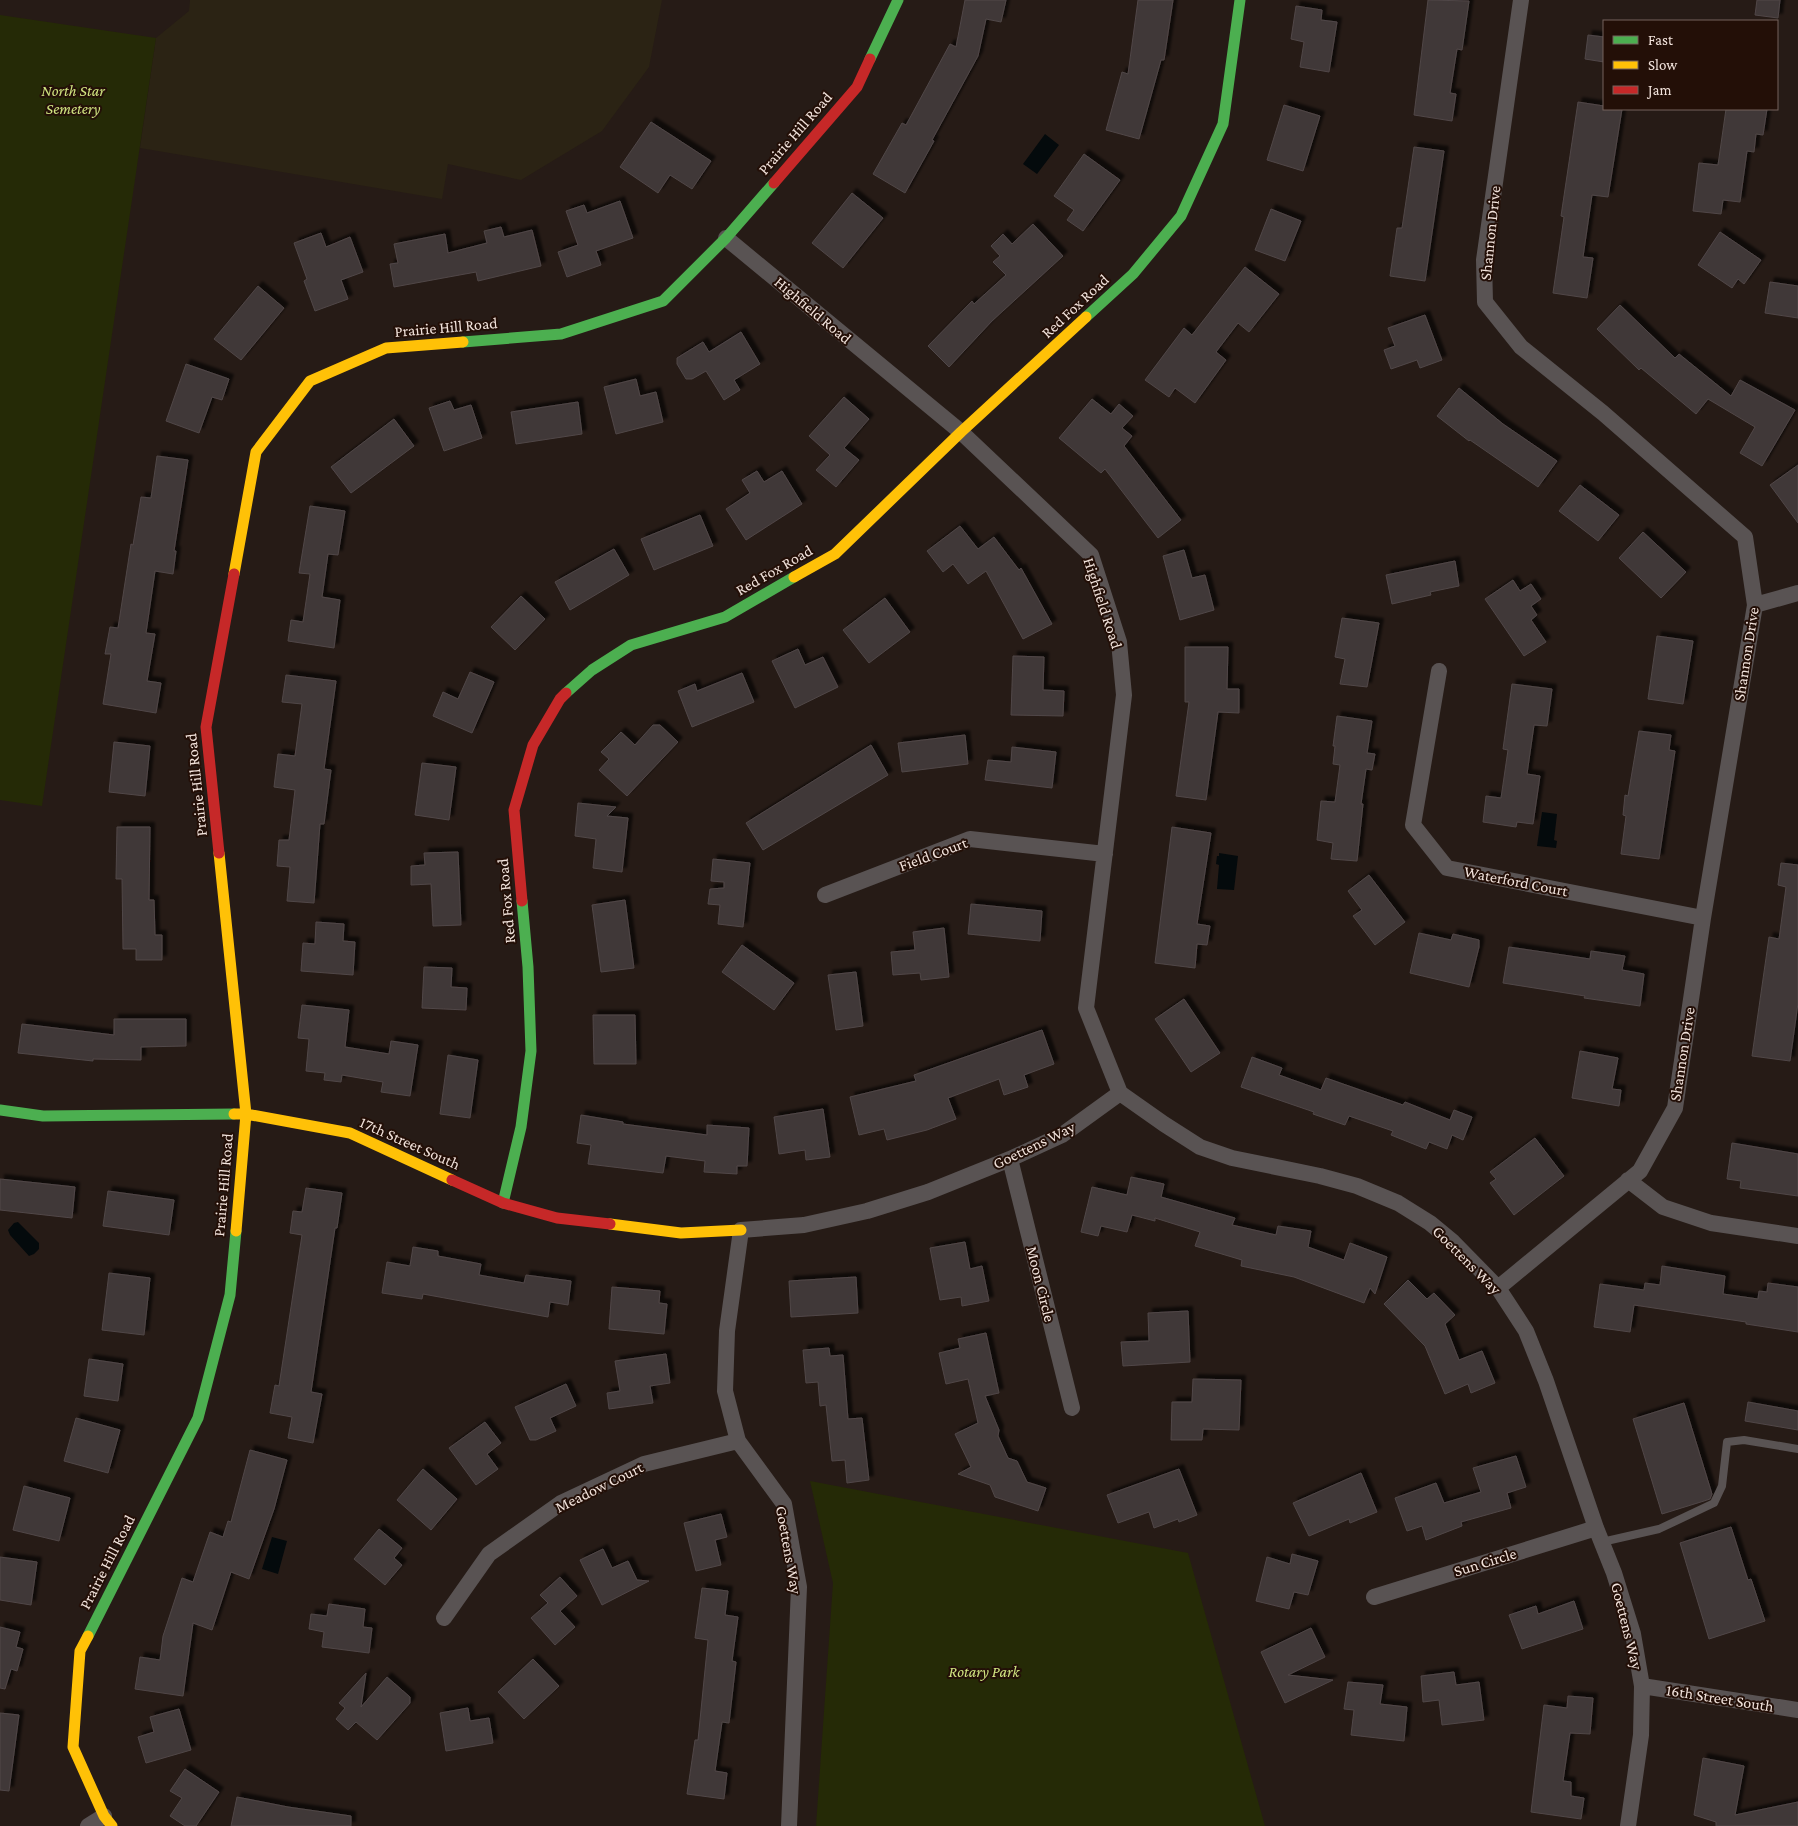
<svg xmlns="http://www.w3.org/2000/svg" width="1798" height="1826" font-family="'Crimson Pro',serif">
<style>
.industrial{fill:#2b2314}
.green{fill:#252a06}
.water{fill:#040a0c}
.building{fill:#413837;stroke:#504748;filter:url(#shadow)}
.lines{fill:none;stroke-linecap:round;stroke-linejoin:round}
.lane{stroke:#595353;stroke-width:8}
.street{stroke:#595353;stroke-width:16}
.fast{stroke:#4caf50;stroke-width:11}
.slow{stroke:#ffc107;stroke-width:11}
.jam{stroke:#c62828;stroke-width:11}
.labels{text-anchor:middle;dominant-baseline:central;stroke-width:4;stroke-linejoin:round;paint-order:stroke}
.park-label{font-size:16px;font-style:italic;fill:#d0e480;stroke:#230f07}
.street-label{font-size:16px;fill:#f1e2db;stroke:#230f07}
</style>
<defs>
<filter id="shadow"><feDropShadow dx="4.5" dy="-4.5" stdDeviation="1" flood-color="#0009"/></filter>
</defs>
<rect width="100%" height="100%" fill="#261b16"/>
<path class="industrial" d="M190 0H662L649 67 602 131 521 180 448 164 442 199 140 148 156 38 189 11Z"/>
<path class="green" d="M0 15 156 38 42 806 0 800Z
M810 1481 1188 1553 1265 1826H816L833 1583Z"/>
<path class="water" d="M1045 134 1059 145 1037 174 1023 164Z
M1542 812 1557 814 1554 840 1557 841 1556 848 1537 846Z
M1219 853 1238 856 1234 890 1217 889 1219 865 1216 864 1217 856H1219Z
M18 1222 39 1243V1249L34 1254 29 1256 10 1235 8 1230 14 1223Z
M272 1537 287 1541 278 1574 262 1569Z"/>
<path class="building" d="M965 0H1006L1001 22 986 19 978 56 932 140 934 141 905 193 873 174 902 123 906 125 950 44 956 47Z
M1138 0H1173L1164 60H1161L1139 139 1106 130 1122 72 1128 74Z
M1428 0 1469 1 1462 50 1457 49 1450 93 1456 94 1452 121 1414 115Z
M1757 0H1780L1778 18 1755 15Z
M1296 6 1322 10 1321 20 1337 22 1329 72 1300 67 1304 42 1291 39Z
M1588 35 1604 37V62L1585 59Z
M1578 102 1604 106V109H1622L1608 197 1592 195 1583 257 1593 258 1587 298 1553 293 1564 217 1561 216Z
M1284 105 1320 116 1303 171 1267 160Z
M1726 109H1767L1763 135 1756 134 1754 152 1747 151 1740 202 1723 200 1721 214 1693 211 1699 163 1718 165Z
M651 122 711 161 692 189 670 175 658 193 620 167Z
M1414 147 1444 151 1425 281 1390 276 1397 228H1402Z
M1084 154 1120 180 1083 231 1067 220 1074 210 1054 196Z
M852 193 883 218 843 268 812 243Z
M620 201 633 238 596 251 601 265 567 277 558 252 578 245 566 211 584 205 587 213Z
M1271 209 1301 221 1285 261 1255 250Z
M1033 224 1063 256 992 321 949 367 928 346 972 301 974 304 1006 275 993 262 1000 256 991 246 1003 234 1012 244Z
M501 227 504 237 532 230 541 266 478 281 476 272 394 287 390 264 398 263 394 244 445 234 448 253 487 243 484 231Z
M1720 232 1761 260 1744 284 1738 279 1732 288 1698 265Z
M321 233 326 247 350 237 363 272 341 280 348 299 315 311 304 281 307 279 294 243Z
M1245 267 1279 294 1249 332 1238 323 1216 352 1226 360 1195 403 1175 388 1169 397 1145 380 1184 328 1192 335Z
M1770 282 1798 286V318L1765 313Z
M258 286 284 308 241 360 214 339Z
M1620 305 1675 358 1679 354 1731 396 1740 380 1795 410 1762 466 1740 453 1755 427 1708 399 1696 414 1641 368 1639 370 1597 329Z
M1425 315 1442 360 1420 368 1417 360 1391 369 1384 350 1395 346 1388 328Z
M741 332 760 364 734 380 740 390 724 400 706 371 692 379H686L677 364V358L703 342 709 352Z
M186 364 229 379 222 400 212 397 199 433 166 421Z
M636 379 640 396 656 392 663 422 616 434 604 387Z
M1459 388 1503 424 1557 461 1538 487 1470 440 1469 441 1437 416Z
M844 397 869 419 844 448 859 460 836 487 816 470 830 455 809 436Z
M1092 399 1111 414 1119 404 1133 416 1122 428 1132 436 1124 446 1181 520 1158 538 1105 469 1101 473 1059 438Z
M450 401 454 410 471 405 482 438 444 451 429 408Z
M578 402 582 434 516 444 511 412Z
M394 419 414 446 351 493 331 467Z
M157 456 188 460 174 551H176L173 574 155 571 146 633 155 634 147 681 161 683 156 713 103 704 111 654H105L110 627 118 628 131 544 133 545 141 497 151 498Z
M1798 465V523L1770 485Z
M757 471 764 482 782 471 802 504 746 540 726 509 750 493 742 480Z
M1580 485 1619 515 1598 541 1559 511Z
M310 506 345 511 338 555 328 554 322 597 340 600 334 648 288 641 291 620 303 622 310 574 299 573Z
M700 515 713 546 654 570 641 539Z
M960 526 978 549 994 537 1019 570 1021 568 1052 624 1023 639 986 571 968 584 953 564 943 572 927 551Z
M1643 532 1686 572 1661 598 1619 558Z
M614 549 629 575 570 610 555 582Z
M1184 550 1192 578 1205 575 1214 610 1180 620 1163 556Z
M1455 561 1459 586 1430 592 1431 595 1392 604 1386 575Z
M1513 580 1520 591 1531 584 1541 599 1531 606 1537 615 1531 620 1546 642 1524 656 1485 599Z
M521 596 545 619 515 650 491 627Z
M885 598 910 632 869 663 843 630Z
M1342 618 1379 623 1367 687 1340 684 1345 659 1335 657Z
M1657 636 1693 641 1683 704 1648 699Z
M1185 647H1228L1227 689H1239V713L1218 712 1206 800 1176 796 1189 702H1185Z
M798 649 805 665 823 657 838 687 795 708 772 661Z
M1013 656 1044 657 1043 690 1064 691 1063 716 1011 715Z
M470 672 494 682 472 733 433 716 443 692 458 699Z
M742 673 754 702 692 727 678 691 695 684 697 691Z
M286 675 336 681 324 769 331 770 324 824H320L314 903 287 901 290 867 277 866 279 840H289L295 790 274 787 278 754 295 756 302 704 282 702Z
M1512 684 1552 689 1547 726 1534 725 1527 774 1540 776 1533 824 1517 822 1516 827 1483 822 1486 796 1501 798 1508 750 1503 749Z
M1337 716 1372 721 1367 753 1375 754 1372 770 1366 769 1361 804H1363L1357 861 1331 859 1333 843 1317 840 1321 801 1335 802 1340 765 1333 764 1335 746H1333Z
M653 725H660L678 742 627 796 599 770 609 759 601 752 621 732 635 745Z
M1639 731 1671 735 1669 750 1675 751 1659 859 1621 854 1626 816 1623 815 1625 795 1628 796Z
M965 735 968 764 902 772 898 743Z
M114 742 150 746 145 796 109 792Z
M871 745 888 775 763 850 746 823Z
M1012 747 1056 752 1052 788 985 780 988 760 1011 762Z
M422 763 456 767 449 820 415 815Z
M578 803 616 807 607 816 628 818 622 872 593 868 596 839 575 836Z
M117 827H150L149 900H154L155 935H162V960H136V949H123L122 879H116Z
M1172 827 1211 833 1197 924 1210 926 1207 945 1197 944 1195 968 1155 963Z
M458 852 461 925 433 926 431 884 411 885V866L425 865 424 853Z
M713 859 750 863 743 927 718 924 720 905 708 904 710 889 724 888V882L711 881Z
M1781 863 1798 865V1003L1790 1061 1752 1056 1769 937 1779 939 1786 887 1778 885Z
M1369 875 1405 922 1375 945 1353 916 1362 910 1348 891Z
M625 900 634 968 601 972 592 905Z
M971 904 1042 911 1040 941 968 934Z
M316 922 344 924 343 941 355 942 353 975 301 971 303 943 315 944Z
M944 928 949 977 921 980 920 973 893 975 891 952 915 950 913 932Z
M1419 933 1451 940 1453 934 1479 940V947L1469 987 1410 973Z
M742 945 794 983 774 1010 722 972Z
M1509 947 1590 959 1591 951 1625 956 1622 970 1644 974 1640 1006 1584 998 1585 996 1503 983Z
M424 967 452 968 451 987 467 988 466 1010 422 1008Z
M856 972 863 1026 836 1030 828 975Z
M1184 999 1220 1053 1191 1072 1155 1019Z
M302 1005 349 1010 345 1047 389 1054 391 1041 418 1045 410 1096 381 1092 383 1082 342 1075 341 1082 324 1080 325 1073 306 1071 309 1039 298 1038Z
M593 1015H635L636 1064H594Z
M114 1019H186V1046L141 1047V1060L93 1059V1061L18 1053 22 1024 114 1035Z
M1042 1030 1054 1064 1024 1075 1028 1087 1004 1095 999 1079 948 1098 956 1119 927 1130 887 1140 884 1129 859 1135 850 1097 916 1081 914 1075Z
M1580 1051 1618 1058 1612 1089 1621 1090 1619 1106 1572 1098Z
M448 1055 478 1060 470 1118 440 1114Z
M1252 1057 1282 1068 1279 1075 1321 1090 1326 1078 1403 1105 1405 1102 1450 1120 1454 1110 1472 1117 1463 1140 1452 1135 1447 1149 1429 1142 1426 1149 1391 1135 1393 1131 1349 1116 1345 1125 1313 1114 1314 1112 1241 1087Z
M823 1109 830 1157 806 1160 805 1150 779 1154 774 1117Z
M581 1115 623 1122V1124L707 1135V1125L749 1128 747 1166H737V1174L704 1172 705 1161 666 1156 663 1173 588 1164 591 1145 577 1143Z
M1535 1138 1564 1176 1514 1215 1490 1183 1496 1179 1490 1172Z
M1732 1143 1798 1154V1196L1740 1188 1741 1181 1727 1179Z
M1131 1177 1164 1184 1161 1197 1235 1218 1232 1225 1276 1235 1278 1226 1311 1231 1308 1247 1344 1260 1350 1243 1387 1257 1375 1294 1370 1288 1364 1303 1294 1277 1241 1266 1242 1260 1195 1246 1200 1232 1155 1218V1221L1132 1215 1127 1232 1101 1226 1098 1236 1081 1232 1092 1187 1127 1195Z
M0 1179 75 1187 72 1218 0 1210Z
M306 1188 342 1193 337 1228H335L311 1392 322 1394 313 1443 288 1438 292 1417 270 1413 275 1385 279 1386 302 1235 290 1233 293 1211 302 1212Z
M108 1191 174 1200 169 1235 103 1226Z
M965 1242 970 1269 982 1266 989 1301 962 1306 961 1297 940 1300 930 1248Z
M413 1247 438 1251V1256L481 1264 479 1275 524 1283 526 1275 571 1281 568 1305 550 1302 548 1317 423 1294 422 1299 382 1293 387 1262 410 1266Z
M1662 1266 1725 1276 1723 1294 1758 1299 1759 1291 1767 1292 1768 1283 1798 1287V1332L1746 1324V1322L1634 1305 1630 1332 1594 1327 1600 1284 1644 1290 1645 1283 1660 1285Z
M109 1273 150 1278 144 1335 102 1330Z
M856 1277 858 1313 791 1317 789 1281Z
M1408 1280 1427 1299 1434 1293 1455 1315 1445 1324 1459 1360 1482 1351 1495 1383 1471 1393 1468 1384 1445 1394 1425 1346 1384 1304Z
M612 1287 660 1291 659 1303 667 1304 664 1334 609 1329Z
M1188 1311 1190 1362 1123 1366 1121 1342 1149 1341 1148 1313Z
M986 1333 999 1393 985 1396 999 1430 998 1436 1008 1458 1017 1461 1027 1482 1046 1488 1038 1511 995 1497 990 1485 958 1474 971 1467 955 1434 978 1423 968 1379 946 1384 939 1353 960 1348 958 1339Z
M829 1348 830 1356 843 1355 848 1419 862 1418 869 1480 847 1483 845 1460 832 1461 826 1405 820 1406 818 1382 806 1383 803 1350Z
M666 1354 670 1383 650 1386 653 1403 609 1409 607 1393 620 1391 615 1361Z
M89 1359 123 1364 118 1401 84 1396Z
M1193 1379 1241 1380 1239 1430 1203 1429 1202 1440H1171L1172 1402H1192Z
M566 1384 576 1406 550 1418 556 1431 536 1440H530L515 1407Z
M1748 1402 1798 1411V1430L1745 1421Z
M1684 1403 1712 1494 1710 1499 1704 1501 1662 1514 1633 1419Z
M76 1418 120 1430 108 1473 64 1461Z
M485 1422 501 1443 487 1454 498 1469 476 1485 449 1448Z
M250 1450 287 1460 274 1509 249 1579 231 1572 212 1630 193 1623 183 1696 135 1689 140 1657 160 1660 163 1636 182 1578 193 1582 210 1532 223 1537 228 1521 231 1522Z
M1516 1456 1526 1487 1507 1493 1511 1508 1461 1522 1462 1526 1426 1540 1422 1526 1407 1531 1395 1498 1436 1483 1444 1503 1481 1492 1473 1468Z
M423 1469 457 1499 431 1530 397 1500Z
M1179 1469 1197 1515 1179 1522 1178 1519 1154 1528 1149 1512 1118 1523 1107 1495Z
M1361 1473 1377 1512 1350 1523 1349 1519 1309 1536 1293 1503Z
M24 1486 70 1498 59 1541 13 1530Z
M721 1514 727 1537 715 1540 721 1565 696 1571 684 1523Z
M1731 1527 1748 1580 1751 1579 1765 1621 1709 1639 1680 1543Z
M379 1529 402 1548 394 1558 402 1565 385 1585 354 1559Z
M603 1549 612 1568 628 1561 637 1580 649 1581 602 1605 580 1560Z
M1292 1554 1318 1561 1308 1595 1294 1592 1289 1609 1256 1601 1267 1557 1290 1564Z
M0 1557 37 1562 31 1605 0 1600Z
M560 1577 577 1596 560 1611 575 1627 555 1645 531 1618 548 1603 540 1595Z
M702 1588 728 1591 725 1615 738 1617 732 1661 736 1662 729 1723 722 1722 715 1771 727 1773 724 1799 687 1794 695 1740H698L708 1640 695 1638Z
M1574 1601 1583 1629 1522 1649 1509 1615 1536 1606 1538 1614Z
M329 1604 365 1609 363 1627 372 1628 369 1653 322 1647 324 1632 309 1629 311 1614 327 1616Z
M0 1627 20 1632 16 1647 23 1649 17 1671 11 1669 5 1689 0 1688Z
M1311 1628 1325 1657 1288 1675 1333 1680 1285 1703 1261 1652Z
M533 1659 559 1686 524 1719 498 1692Z
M1454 1672 1456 1685 1479 1682 1484 1720 1442 1725 1439 1700 1423 1702 1421 1676Z
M366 1673 361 1707 387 1677 410 1697V1703L377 1740 356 1722 348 1730 336 1719 345 1708 339 1703Z
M1348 1682 1383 1685 1380 1704 1407 1707 1404 1741 1351 1735 1354 1710 1344 1709Z
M1568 1696 1593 1698 1590 1734 1570 1733 1563 1781 1571 1782V1796L1584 1798 1581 1819 1531 1812 1544 1705 1567 1708Z
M468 1708 470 1721 489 1718 493 1743 446 1751 440 1713Z
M179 1709 191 1750 146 1763 138 1737 154 1732 150 1717Z
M0 1713 19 1715 9 1791 0 1790Z
M1703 1758 1744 1766 1735 1815 1798 1802V1826H1716V1822L1694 1815Z
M185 1769 219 1792 196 1826H185L170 1816 182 1798 170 1791Z
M237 1797 288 1807 351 1816V1826H231Z"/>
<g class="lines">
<path class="lane" d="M1602 1542 1659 1529 1714 1503 1722 1486 1727 1442 1744 1440 1798 1449"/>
<path class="street" d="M726 238 961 432 1091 555 1119 642 1124 695 1086 1008 1120 1093
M1755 605 1798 593
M1439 671 1413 825 1447 868 1703 918
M825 895 970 839 1105 854
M1120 1093 1164 1124 1200 1147 1232 1158 1320 1176 1357 1186 1398 1203 1430 1223 1453 1242 1498 1288 1526 1331 1546 1381 1596 1528 1614 1573 1633 1634 1642 1686 1641 1735 1628 1826
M1010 1159 1072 1408
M1628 1180 1663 1207 1711 1223 1798 1236
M1498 1288 1640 1171 1675 1108 1703 918 1755 605 1745 537 1603 413 1521 347 1485 302 1484 260 1521 0
M1374 1597 1596 1528
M444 1618 489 1554 561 1503 644 1464 738 1441
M1642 1686 1798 1710
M88 1826 104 1816
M789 1826 799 1587 784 1504 738 1441 725 1391 727 1331 741 1230 804 1225 867 1211 928 1192 1010 1159 1062 1135 1120 1093"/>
<path class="fast" d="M870 59 898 0
M1086 317 1133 274 1181 216 1223 124 1240 0
M463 342 561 334 663 301 726 238 774 183
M566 693 592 670 631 645 725 617 794 577
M0 1110 43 1116 234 1114
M503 1203 521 1127 531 1051 528 967 522 901
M88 1636 198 1418 230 1295 236 1231"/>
<path class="slow" d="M234 574 256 452 310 381 386 348 463 342
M794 577 835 554 961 432 1086 317
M219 853 246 1114 236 1231
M234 1114H246L350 1133 452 1180
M610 1224 681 1233 741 1230
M88 1636 80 1651 73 1747 104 1816 112 1826"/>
<path class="jam" d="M774 183 857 87 870 59
M219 853 206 727 234 574
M522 901 514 810 533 745 560 699 566 693
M452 1180 503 1203 557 1218 610 1224"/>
</g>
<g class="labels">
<g class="park-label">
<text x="73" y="90">North Star<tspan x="73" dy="18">Semetery</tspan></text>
<text x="984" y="1671">Rotary Park</text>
</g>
<g class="street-label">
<text transform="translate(795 133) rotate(-49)">Prairie Hill Road</text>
<text transform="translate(1490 233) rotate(-84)">Shannon Drive</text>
<text transform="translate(1075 306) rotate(-43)">Red Fox Road</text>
<text transform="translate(813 310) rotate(40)">Highfield Road</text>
<text transform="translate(446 327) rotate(-5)">Prairie Hill Road</text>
<text transform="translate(774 570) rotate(-30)">Red Fox Road</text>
<text transform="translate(1103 603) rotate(72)">Highfield Road</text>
<text transform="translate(1746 654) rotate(-81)">Shannon Drive</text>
<text transform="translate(196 785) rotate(-96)">Prairie Hill Road</text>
<text transform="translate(933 854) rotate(-20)">Field Court</text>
<text transform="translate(1516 881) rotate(11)">Waterford Court</text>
<text transform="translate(506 901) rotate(-95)">Red Fox Road</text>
<text transform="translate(1682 1054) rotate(-81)">Shannon Drive</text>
<text transform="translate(410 1143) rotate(24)">17th Street South</text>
<text transform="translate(1034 1145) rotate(-26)">Goettens Way</text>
<text transform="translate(223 1185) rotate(-85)">Prairie Hill Road</text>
<text transform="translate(1467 1260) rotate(45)">Goettens Way</text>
<text transform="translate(1041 1284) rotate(76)">Moon Circle</text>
<text transform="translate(599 1487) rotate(-26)">Meadow Court</text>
<text transform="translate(789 1550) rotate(80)">Goettens Way</text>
<text transform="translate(107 1562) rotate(-63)">Prairie Hill Road</text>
<text transform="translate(1485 1562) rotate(-17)">Sun Circle</text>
<text transform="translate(1627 1626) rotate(76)">Goettens Way</text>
<text transform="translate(1720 1698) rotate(9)">16th Street South</text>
</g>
</g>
<rect x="1603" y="20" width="175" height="90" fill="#230f07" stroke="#75635c"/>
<rect x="1613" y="36" width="25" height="8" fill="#4caf50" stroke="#75635c"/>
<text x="1648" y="45" font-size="15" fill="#f1e2db">Fast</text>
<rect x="1613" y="61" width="25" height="8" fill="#ffc107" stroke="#75635c"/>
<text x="1648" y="70" font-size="15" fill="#f1e2db">Slow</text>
<rect x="1613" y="86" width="25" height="8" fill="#c62828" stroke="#75635c"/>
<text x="1648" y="95" font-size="15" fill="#f1e2db">Jam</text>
</svg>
